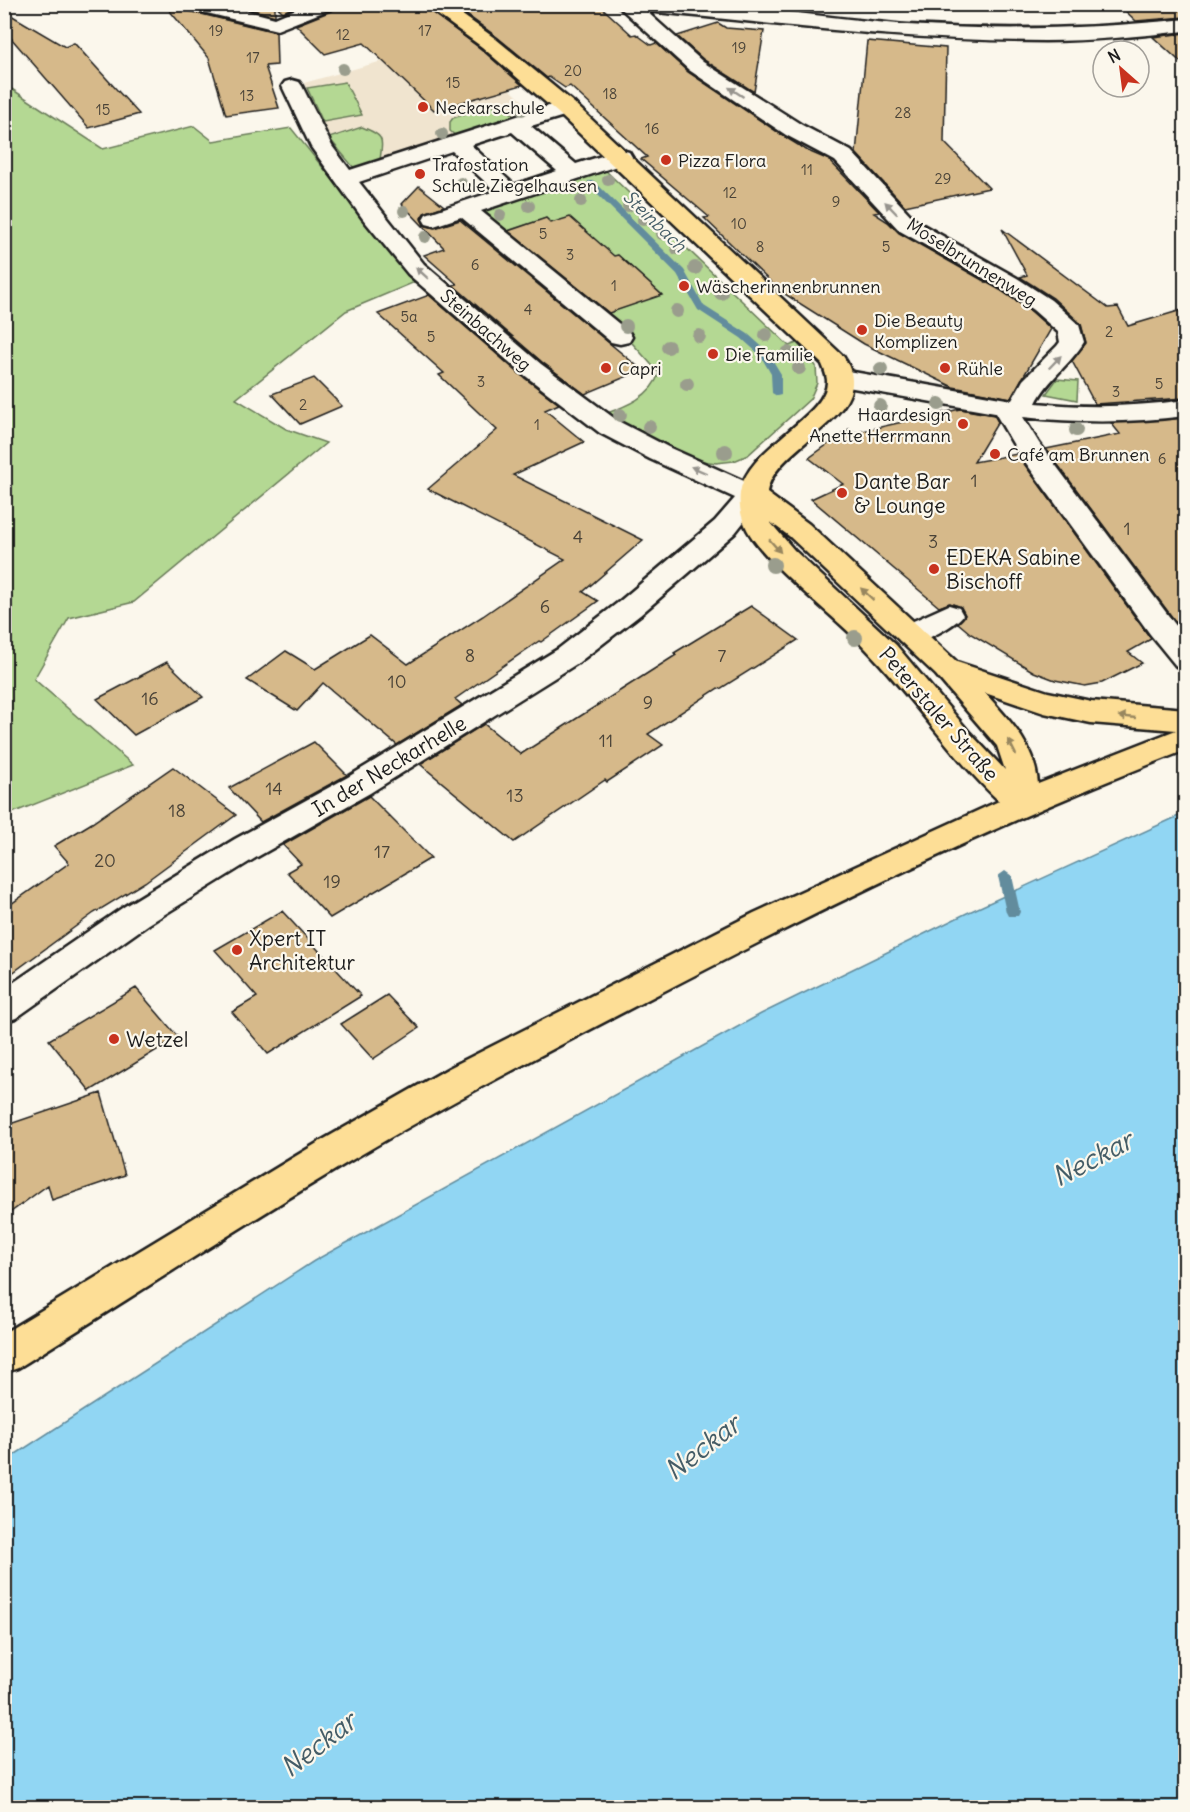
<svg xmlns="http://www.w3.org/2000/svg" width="1190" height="1812" font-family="Delius,sans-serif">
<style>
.built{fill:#f0e4cf}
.green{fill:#b4d893;stroke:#687a58;stroke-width:1.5}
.water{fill:#91d6f3;stroke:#628c9d;stroke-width:1.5}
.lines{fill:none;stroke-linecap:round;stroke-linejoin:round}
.stream{fill:#628c9d;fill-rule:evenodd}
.building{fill:#d6b98a;stroke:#1c1c1c;stroke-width:1.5}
.minor-casing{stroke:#1c1c1c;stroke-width:5}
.major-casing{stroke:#1c1c1c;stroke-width:5}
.minor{fill:#fbf7ec;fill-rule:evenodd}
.major{fill:#fdde96;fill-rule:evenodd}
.tree{fill:#9a9d8d}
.oneway{fill:#97948e}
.oneway2{fill:#98875f}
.poi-dot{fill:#c8321e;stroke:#fbf7ec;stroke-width:2}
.labels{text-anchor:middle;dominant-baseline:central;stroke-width:4.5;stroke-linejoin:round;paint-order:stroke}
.far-number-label{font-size:15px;fill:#4a4338}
.far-poi-label{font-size:18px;fill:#1c1c1c;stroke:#fbf7ec;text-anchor:start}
.far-water-label{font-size:18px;font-style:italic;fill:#455d67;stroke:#fbf7ec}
.far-street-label{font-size:18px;fill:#1c1c1c;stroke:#fbf7ec}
.number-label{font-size:18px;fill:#4a4338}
.poi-label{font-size:21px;fill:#1c1c1c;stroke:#fbf7ec;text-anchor:start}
.street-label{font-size:21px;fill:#1c1c1c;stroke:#fbf7ec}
.near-water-label{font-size:27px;font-style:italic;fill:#455d67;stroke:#fbf7ec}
</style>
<rect width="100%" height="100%" fill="#fbf7ec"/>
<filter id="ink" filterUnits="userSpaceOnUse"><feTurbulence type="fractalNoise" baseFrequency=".0167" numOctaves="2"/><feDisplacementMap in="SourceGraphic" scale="12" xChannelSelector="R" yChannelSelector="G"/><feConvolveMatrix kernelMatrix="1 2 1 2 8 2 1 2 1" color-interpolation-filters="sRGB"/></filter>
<g filter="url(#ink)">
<path class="built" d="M443 44 492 73 535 112 354 168 329 138 304 83Z"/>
<path class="green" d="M345 82 362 115 323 122 307 88Z
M4 84 103 149 194 126 213 141 291 128 415 282 346 311 236 399 286 429 326 443 134 602 69 618 34 679 133 765 5 816Z
M492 106 503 107 517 117 456 136 450 131V122L453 118Z
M362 127C384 136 383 137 380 160L354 168 329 138Z
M605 170 789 346 797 343 816 366 817 383 810 399 748 455 734 461 716 463 702 461 643 437 602 415C624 407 651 398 659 373L615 324 608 313 661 294 618 255 602 260 546 218 507 231 480 209Z
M1057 379 1078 381 1077 400 1046 394Z"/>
<path class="water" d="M1185 813V1807H5V1461L314 1261 761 1014 967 913Z"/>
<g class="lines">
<path class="stream" d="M588 181H594L684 270 704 306 748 334 767 351 781 374V395L777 396 772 393 771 374 760 355 741 338 698 310 677 274 588 185Z
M1005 871 1012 876 1020 912 1018 916H1008L1006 912 998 876Z"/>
</g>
<path class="building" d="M164 4H181L185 10 276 32 277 65 265 66 279 108 226 115 209 58Z
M231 4H301L283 12 275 5V16Z
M338 4H421L481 49 522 85 434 110 364 43 325 54 296 25 334 10Z
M452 4H598L632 35 636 34 651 45 656 43 688 72 785 137 808 151 829 160 879 212 874 213 888 222 899 233 1000 290 1032 312 1051 329 1011 398 953 387 864 344 780 291 704 218 709 217 641 159 647 157 570 86 565 88 549 77 547 78 497 37Z
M1118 4H1185V17L1136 21Z
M4 11 65 47 74 43 139 114 89 128 4 30Z
M718 23 726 28 764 31 754 92 704 60 677 36Z
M1185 33V66L1153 37Z
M867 41 946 48 944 142 989 188 905 206 856 153Z
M419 186 444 206 424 213 421 218 424 225 435 228 460 220 642 370 585 394 542 362 453 285 457 284 424 255 444 248 402 204Z
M570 217 614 256 618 255 662 295 609 313 508 231 546 218 551 223Z
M1002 229 1108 308 1118 307 1128 326 1185 309V398L1095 404 1072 361 1086 343 1081 324 1053 298 1020 277 1027 275Z
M429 295 522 376 559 404 545 410 584 442 513 475 643 540 583 592 598 601 541 642 539 641 455 699 462 705 397 745 323 683 297 711 247 680 286 651 315 669 370 635 408 664 483 616 565 559 428 489 497 430 439 375 444 373 378 314Z
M314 378 342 406 300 424 272 394Z
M960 409 994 415 998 422 974 462 1017 454 1151 639 1128 652 1142 663 1102 683 1085 686 1055 680 1034 672 971 634 958 623 965 615 961 607 950 603 939 607 811 499 843 484 809 458 849 429 854 433Z
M1185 418V621L1178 625 1046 449 1120 434 1111 423Z
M751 606 798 640 720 689 718 688 648 734 663 745 607 782 605 780 514 842 420 764 484 724 521 754 676 655 674 653Z
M167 662 203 697 134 735 97 699Z
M314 742 347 775 261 822 229 788Z
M173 767 236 815 145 882 94 913 4 979V909L69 863 54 846 92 823Z
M369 796 431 858 330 918 287 872 301 864 283 845Z
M282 911 361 996 268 1054 232 1012 257 997 215 950Z
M136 988 178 1037 90 1091 49 1040Z
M387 995 419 1028 373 1059 341 1024Z
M101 1093 125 1175 52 1200 48 1185 4 1217V1126Z"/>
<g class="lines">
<defs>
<path id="minor" d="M183 4H220L275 18 308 4H336L333 8 277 30 186 8Z
M616 4C644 4 671 3 699 4 768 8 838 19 908 25 1001 31 1093 29 1186 19V31C1139 36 1092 41 1045 41 911 41 779 24 646 11L703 62 802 125 851 151 916 221 1017 278 1051 300 1079 325 1084 342C1070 365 1048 379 1036 403 1086 408 1135 407 1186 400V416C1131 423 1078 423 1023 417L1039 443 1186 639V669L1176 666 1150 634 1018 452 995 413 842 386 833 383 829 378 833 373 842 370 1012 400 1023 380 1057 346 1060 342 1058 332 1033 310 1001 288 900 231 835 161 786 135 689 70Z
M292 80 299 82 302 86 332 146 350 170 558 103 566 102 574 103 577 108 574 113 531 126 576 164 621 150 629 152 632 157 629 162 481 211 629 332 632 337 629 342 620 344 611 342 461 217 434 226 426 224 423 219 426 214 495 191 452 151 359 182 424 264 541 364 618 421 668 447 762 489 765 495 735 533 640 615 578 663 370 793 257 857 149 924 16 1018 4 1022V989L125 906 235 839 348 777 558 649 620 601 715 521 735 498 650 459 600 433 523 374 408 274 363 219 311 147 282 86 285 82ZM512 132 557 171 514 185 471 145Z
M949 605 959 608 963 615C958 624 921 644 909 644 906 643 903 642 900 641L896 634 900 627Z"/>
<path id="major" d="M423 4H447L496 39 574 103 843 356C884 415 773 443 767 493L809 524 957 662 1048 692 1091 701 1186 709V750C999 822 820 909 643 1002 543 1054 442 1106 345 1164 235 1230 127 1300 18 1368L4 1373V1333L319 1142 449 1068 754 913 999 801C950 755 914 699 867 650 832 613 783 579 753 539 743 525 738 509 740 493 746 448 828 416 827 381 827 376 824 369 822 364L558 113 482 47ZM770 522 789 536 936 675 997 746 1005 770 970 733 896 645 794 550ZM985 693 1044 713 1091 723 1176 730 1038 784C1035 745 1009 720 985 693Z"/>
</defs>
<use href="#minor" class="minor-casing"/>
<use href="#major" class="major-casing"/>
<use href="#minor" class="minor"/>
<use href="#major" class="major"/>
</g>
<g class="tree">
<circle cx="343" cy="69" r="6"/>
<circle cx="522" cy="110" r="6"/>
<circle cx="442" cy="134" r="6"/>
<circle cx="608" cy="180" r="6"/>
<circle cx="461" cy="183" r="6"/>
<circle cx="581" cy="201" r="6"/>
<circle cx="529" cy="206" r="6"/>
<circle cx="628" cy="206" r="6"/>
<circle cx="404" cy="211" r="6"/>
<circle cx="500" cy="215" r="6"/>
<circle cx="643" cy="220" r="6"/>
<circle cx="662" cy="234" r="6"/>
<circle cx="425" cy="237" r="6"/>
<circle cx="677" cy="249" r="6"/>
<circle cx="695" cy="268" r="7"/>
<circle cx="721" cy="293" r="7"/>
<circle cx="677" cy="311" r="7"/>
<circle cx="626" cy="326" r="7"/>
<circle cx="766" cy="335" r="7"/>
<circle cx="699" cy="336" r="7"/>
<circle cx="668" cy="347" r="7"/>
<circle cx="788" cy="353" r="7"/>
<circle cx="799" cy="368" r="7"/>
<circle cx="881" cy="369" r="7"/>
<circle cx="687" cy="384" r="7"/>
<circle cx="939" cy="404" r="7"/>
<circle cx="880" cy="406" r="7"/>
<circle cx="620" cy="415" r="7"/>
<circle cx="649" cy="427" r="7"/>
<circle cx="1076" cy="430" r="7"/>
<circle cx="725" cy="452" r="8"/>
<circle cx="773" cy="565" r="8"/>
<circle cx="855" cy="638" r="8"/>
</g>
<defs><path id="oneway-solid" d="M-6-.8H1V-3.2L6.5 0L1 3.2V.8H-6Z" transform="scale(1.5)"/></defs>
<g class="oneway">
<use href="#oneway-solid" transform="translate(736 92) rotate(-147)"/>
<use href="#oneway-solid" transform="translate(891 208) rotate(-134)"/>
<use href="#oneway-solid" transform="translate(422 273) rotate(-138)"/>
<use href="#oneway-solid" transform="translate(1055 362) rotate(-46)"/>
<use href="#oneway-solid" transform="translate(699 470) rotate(-157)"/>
</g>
<g class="oneway2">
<use href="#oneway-solid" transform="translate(775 546) rotate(49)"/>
<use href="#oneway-solid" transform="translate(867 594) rotate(-137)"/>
<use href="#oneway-solid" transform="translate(1127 717) rotate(-174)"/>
<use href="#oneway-solid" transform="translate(1012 747) rotate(-117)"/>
</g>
</g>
<g class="poi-dot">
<circle cx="423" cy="107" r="6"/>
<circle cx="666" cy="160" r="6"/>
<circle cx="420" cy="174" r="6"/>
<circle cx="684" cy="286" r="6"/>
<circle cx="862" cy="330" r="6"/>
<circle cx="713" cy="354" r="6"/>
<circle cx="606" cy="368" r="6"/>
<circle cx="945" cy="368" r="6"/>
<circle cx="963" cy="424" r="6"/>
<circle cx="995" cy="454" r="6"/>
<circle cx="842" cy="493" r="6"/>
<circle cx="934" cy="569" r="6"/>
<circle cx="237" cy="950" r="6"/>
<circle cx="114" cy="1039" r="6"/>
</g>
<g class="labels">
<g class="far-number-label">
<text x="216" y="30">19</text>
<text x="425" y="30">17</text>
<text x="343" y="34">12</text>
<text x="739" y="47">19</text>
<text x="253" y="57">17</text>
<text x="573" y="70">20</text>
<text x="453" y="82">15</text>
<text x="610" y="93">18</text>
<text x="247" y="95">13</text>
<text x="103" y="109">15</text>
<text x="903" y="112">28</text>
<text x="652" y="128">16</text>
<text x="807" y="169">11</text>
<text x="943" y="178">29</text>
<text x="730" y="192">12</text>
<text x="836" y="201">9</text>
<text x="739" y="223">10</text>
<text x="543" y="233">5</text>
<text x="760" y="246">8</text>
<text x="886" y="246">5</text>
<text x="570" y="254">3</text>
<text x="475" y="264">6</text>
<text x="614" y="285">1</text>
<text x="528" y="309">4</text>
<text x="409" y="316">5a</text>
<text x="1109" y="331">2</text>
<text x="431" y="336">5</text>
<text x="481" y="381">3</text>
<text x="1159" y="383">5</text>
<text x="1116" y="391">3</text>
<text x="303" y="404">2</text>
<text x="537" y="424">1</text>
<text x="1162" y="458">6</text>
</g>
<g class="far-poi-label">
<text x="435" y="107">Neckarschule</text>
<text x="678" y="160">Pizza Flora</text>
<text x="432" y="164">Trafostation<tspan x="432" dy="21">Schule Ziegelhausen</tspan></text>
<text x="696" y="286">Wäscherinnenbrunnen</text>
<text x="874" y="320">Die Beauty<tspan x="874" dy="21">Komplizen</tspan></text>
<text x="725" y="354">Die Familie</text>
<text x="618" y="368">Capri</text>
<text x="957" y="368">Rühle</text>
<text x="951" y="414" text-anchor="end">Haardesign<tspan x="951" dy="21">Anette Herrmann</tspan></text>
<text x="1007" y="454">Café am Brunnen</text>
</g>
<g class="far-water-label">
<text transform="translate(655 221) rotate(44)">Steinbach</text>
</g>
<g class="far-street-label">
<text transform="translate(972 262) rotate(32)">Moselbrunnenweg</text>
<text transform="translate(486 330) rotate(41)">Steinbachweg</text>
</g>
<g class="number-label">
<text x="974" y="480">1</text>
<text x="1127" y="528">1</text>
<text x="578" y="536">4</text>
<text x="933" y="541">3</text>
<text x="545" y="606">6</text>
<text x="470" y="655">8</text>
<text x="722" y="655">7</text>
<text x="397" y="681">10</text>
<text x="150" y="698">16</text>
<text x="648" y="702">9</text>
<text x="606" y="740">11</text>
<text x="274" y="788">14</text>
<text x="515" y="795">13</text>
<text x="177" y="810">18</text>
<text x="382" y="851">17</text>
<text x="105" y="860">20</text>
<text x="332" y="881">19</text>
</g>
<g class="poi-label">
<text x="854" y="481">Dante Bar<tspan x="854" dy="24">&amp; Lounge</tspan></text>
<text x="946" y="557">EDEKA Sabine<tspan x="946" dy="24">Bischoff</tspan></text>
<text x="249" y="938">Xpert IT<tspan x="249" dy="24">Architektur</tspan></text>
<text x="126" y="1039">Wetzel</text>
</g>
<g class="street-label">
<text transform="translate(939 714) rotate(49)">Peterstaler Straße</text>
<text transform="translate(389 766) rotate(-31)">In der Neckarhelle</text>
</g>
<g class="near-water-label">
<text transform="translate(1092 1158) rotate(-28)">Neckar</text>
<text transform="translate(702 1447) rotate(-38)">Neckar</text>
<text transform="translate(318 1744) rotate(-38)">Neckar</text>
</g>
</g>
<rect width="1190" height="1812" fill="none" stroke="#fbf7ec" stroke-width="24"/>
<rect x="12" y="12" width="1166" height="1788" fill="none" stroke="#1c1c1c" stroke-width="2" filter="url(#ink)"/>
<g transform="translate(1121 69) rotate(332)"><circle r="28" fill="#fbf7ec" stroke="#a29f99" stroke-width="1.5"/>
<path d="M0-4.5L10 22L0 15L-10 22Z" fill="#c8321e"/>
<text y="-9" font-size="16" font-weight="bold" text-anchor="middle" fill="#1c1c1c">N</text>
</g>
</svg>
